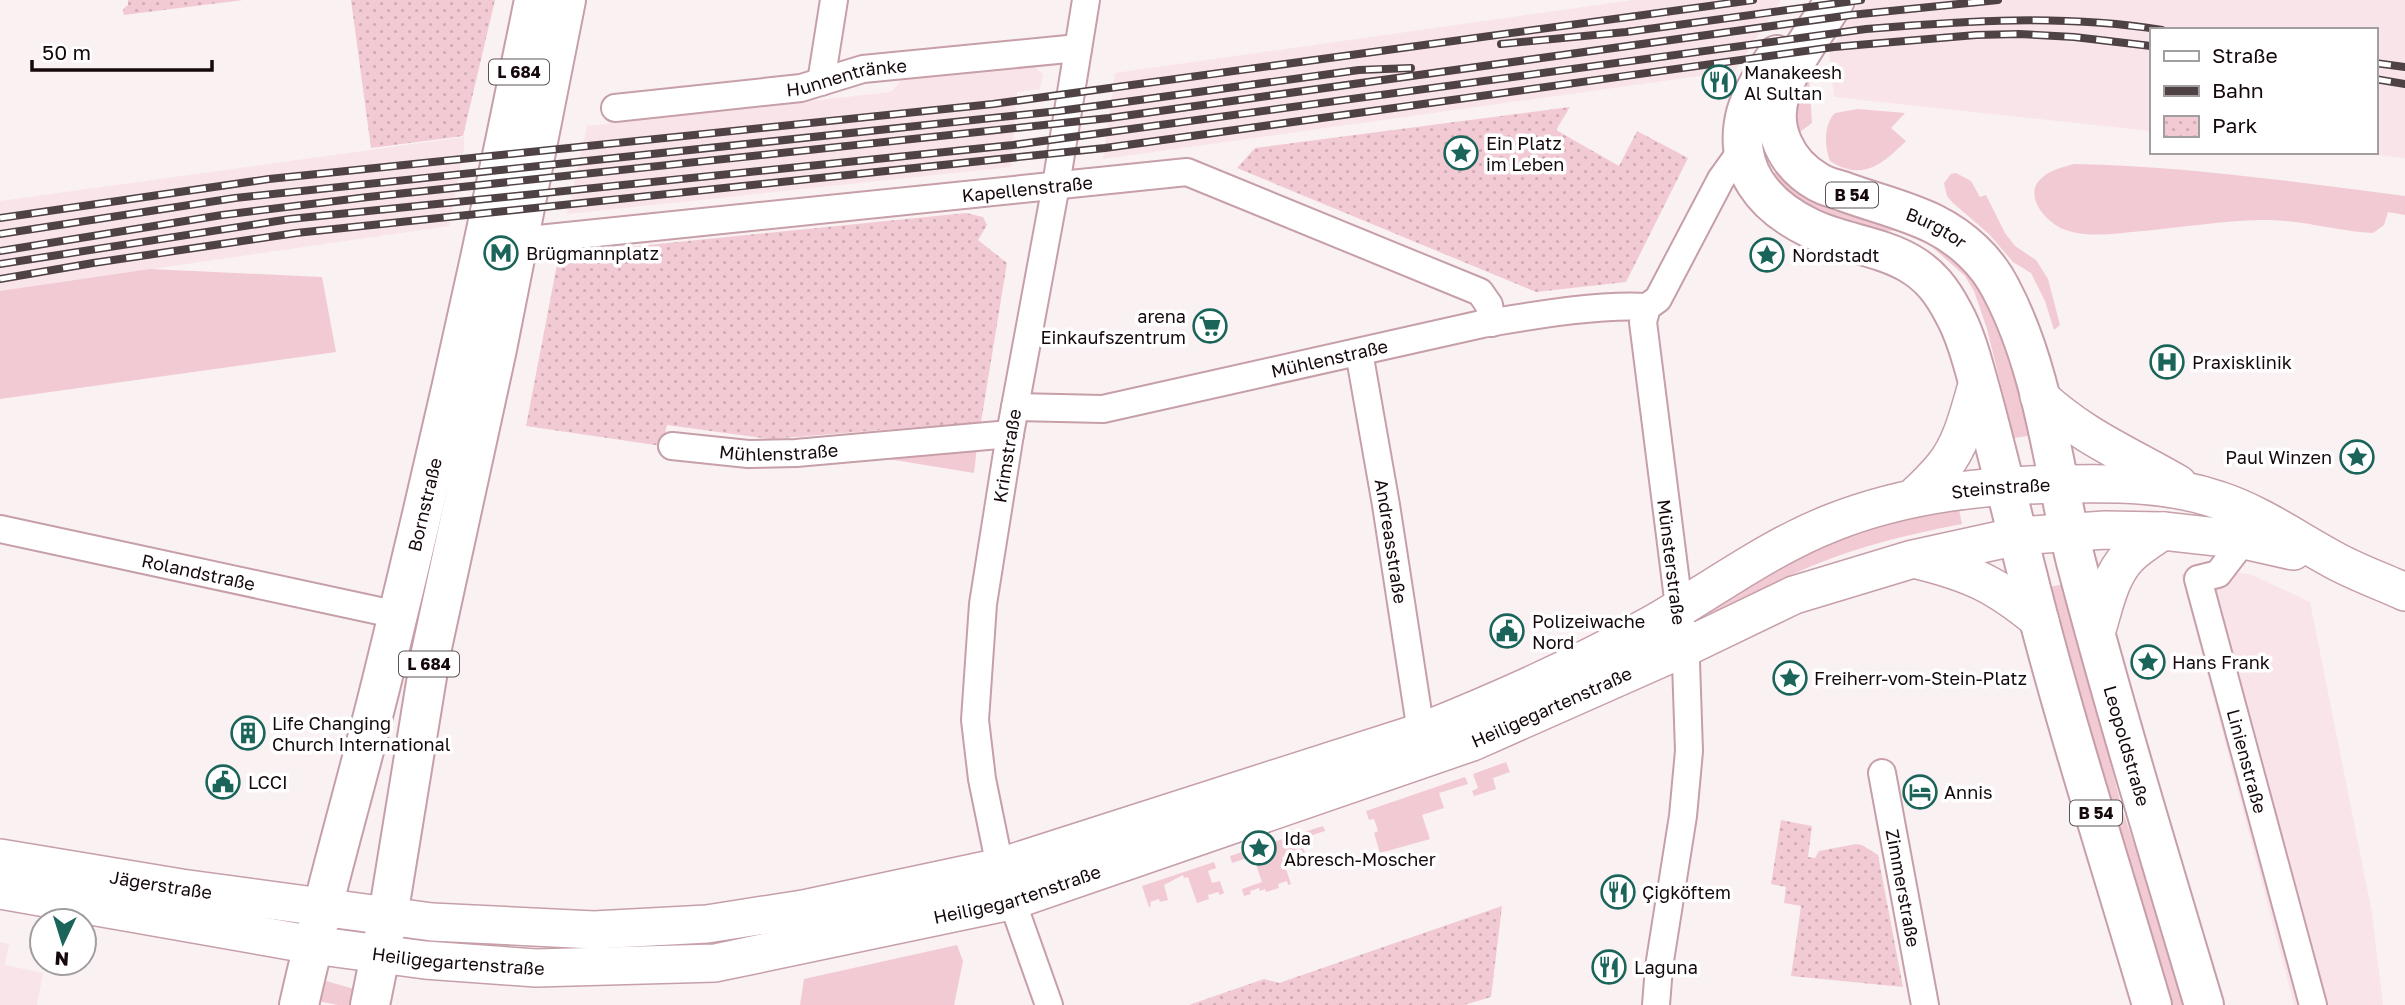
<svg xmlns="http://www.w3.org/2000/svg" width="2405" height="1005" font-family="'Golos Text',sans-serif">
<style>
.built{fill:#f9e4e9}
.grass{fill:#f2cad3}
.park{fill:url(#park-dots)}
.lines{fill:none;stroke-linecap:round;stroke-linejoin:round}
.minor-casing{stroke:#c69fa8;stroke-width:30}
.secondary-casing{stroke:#c69fa8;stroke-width:40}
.primary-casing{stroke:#c69fa8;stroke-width:42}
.minor{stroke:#fff;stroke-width:26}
.secondary{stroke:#fff;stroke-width:37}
.primary{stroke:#fff;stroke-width:38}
.rail-casing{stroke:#4f4245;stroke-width:8}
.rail{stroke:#fff;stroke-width:5;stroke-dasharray:16;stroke-linecap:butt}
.labels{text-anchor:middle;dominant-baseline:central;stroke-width:7;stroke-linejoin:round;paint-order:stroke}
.shield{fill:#fff;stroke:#5c5355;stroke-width:2}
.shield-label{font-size:16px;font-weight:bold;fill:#16090c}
.poi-label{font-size:18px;fill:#16090c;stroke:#fff;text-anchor:start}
.street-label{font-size:18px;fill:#16090c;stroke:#fff}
</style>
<defs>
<pattern id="park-dots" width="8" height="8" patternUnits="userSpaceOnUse" patternTransform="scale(1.75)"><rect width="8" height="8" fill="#f2cad3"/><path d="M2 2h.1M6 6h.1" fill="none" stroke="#cfacb4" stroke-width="1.8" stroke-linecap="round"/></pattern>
</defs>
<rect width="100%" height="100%" fill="#faf1f3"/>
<path class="built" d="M1633 0H1781L1735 71 1103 159 1115 73Z
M1860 0H2405V158L2349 152H2375V30H2151V131L1834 97 1829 55Z
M1030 63 1043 74 1040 89 1017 92 1011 167 567 214 587 126 891 92 904 77Z
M464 137V148L449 226 0 291V201Z
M2202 566 2252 575 2310 602 2372 913 2383 1005H2294L2181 574Z
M0 942 9 944 5 965 43 973 37 1005H0Z"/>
<path class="grass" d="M1803 77 1809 78 1812 123 1797 134 1792 114Z
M1858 109 1905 113 1891 128 1906 141C1883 164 1862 182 1830 161 1824 146 1824 124 1835 113Z
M2074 164C2185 166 2295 182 2405 196V215L2388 212 2384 225 2373 233C2336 231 2299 219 2261 220 2222 221 2183 227 2143 231 2119 233 2092 238 2069 231 2048 226 2019 194 2044 176 2053 169 2064 167 2074 164Z
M1777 171 1906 226 1959 260 1993 301 2034 435 2014 438 1987 329 1974 291 1965 276 1931 246 1909 235 1895 231 1866 230 1815 215 1769 178Z
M1956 173 1971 181 1980 197 1986 195 2005 233 2015 246 2036 260 2048 279 2060 325 2054 330 2045 301 2031 273 2013 262 1989 234 1953 203 1947 196 1944 183 1951 174Z
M150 269 322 277 336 352 0 399V291Z
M977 447 974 473 882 458Z
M1958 505 1962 524C1867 542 1791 566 1710 621L1708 603 1837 535Z
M2064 584 2123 812 2140 861 2160 909 2187 1005H2169L2044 588Z
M1506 762 1510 772 1493 778 1496 789 1474 796 1472 791 1478 788 1473 774Z
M1465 777 1468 784 1439 793 1444 808 1422 815 1430 839 1380 853 1374 833 1378 831 1374 819 1369 820 1366 811Z
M1323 826 1325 831 1300 839 1305 853 1282 857 1291 884 1288 885 1287 881 1278 884 1279 888 1266 892 1265 889 1260 891 1259 888 1250 891 1251 894 1244 896 1242 889 1262 882 1253 856 1232 863 1230 856Z
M1214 862 1216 868 1208 871 1212 883 1220 881 1224 893 1220 895 1218 892 1208 895 1209 899 1197 903 1188 877 1184 878 1183 875 1164 885 1168 900 1160 902 1159 899 1150 902 1151 906 1149 907 1142 886Z
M957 945 963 961 954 1005H800L804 979Z
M326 981 354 989V1005H338L313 1000 322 982Z"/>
<path class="park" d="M128 0H243L124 15 123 9 128 5Z
M351 0H495L463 136 371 148Z
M1570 107 1556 130 1619 166 1637 131 1688 158 1626 282 1536 292 1237 168 1255 148Z
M966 213 983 217 987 225 978 240 1007 263 981 422 770 439 667 425 662 446 526 426 559 254Z
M1781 820 1812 826 1808 857 1815 858 1819 851 1856 844 1862 845 1878 855 1903 987 1791 976 1801 906 1784 903 1786 887 1771 884Z
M1502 906 1491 997 1464 1005H1189L1264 979 1279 983Z"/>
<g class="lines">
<defs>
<g id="minor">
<path d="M821 82 834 0"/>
<path id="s1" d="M615 108 801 88 863 69 1078 48"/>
<path id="s2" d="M519 241 1187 172 1480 292 1489 305 1492 323"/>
<path id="s3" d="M1359 352 1386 505 1421 732"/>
<path id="s4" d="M1015 407 1103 409 1482 324C1531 316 1597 304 1647 307"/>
<path id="s5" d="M672 446 748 454 796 453 1010 434"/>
<path id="s6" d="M0 529 398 615"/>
<path id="s7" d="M2244 540 2218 574 2198 579 2313 1005"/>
<path id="s8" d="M1882 773 1925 1005"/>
<path id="s9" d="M1049 1005 1000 867 982 779 975 720 983 604 1010 434 1056 185 1086 0"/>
<path d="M1656 1005 1659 967 1683 816 1689 751 1686 662 1643 322 1647 307 1658 299 1721 179 1744 147"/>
</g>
<g id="secondary">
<path d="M2039 396C2081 436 2128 455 2178 484"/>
<path d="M1913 498C1924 488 1935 477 1944 466 1963 442 1969 411 1978 382"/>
<path d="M1918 560C1971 573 1997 585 2040 621"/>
<path d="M2096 633C2104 608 2109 577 2128 557 2138 547 2151 539 2163 531"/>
<path id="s10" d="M0 858 181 888 432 922 594 930 707 924 803 909 1000 867 1421 732C1501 700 1578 666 1653 624 1714 589 1769 547 1834 522 1908 493 1987 485 2065 484 2117 483 2169 483 2218 500 2259 513 2295 539 2332 559 2355 572 2381 581 2405 592"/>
<path id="s11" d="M0 890 313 945 425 960 536 968 715 963 1011 901 1472 742 1684 648 1794 595 1913 559 2018 536 2105 530 2163 531 2244 540 2293 551"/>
</g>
<g id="primary">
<path id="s12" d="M1835 0C1818 28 1792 61 1781 92 1768 127 1786 164 1818 182 1826 187 1837 189 1845 192 1875 203 1906 210 1934 224 1962 238 1987 261 2001 289 2045 372 2053 471 2076 562 2115 710 2160 858 2204 1005"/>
<path d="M1777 55C1765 73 1752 92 1746 113 1732 168 1764 206 1810 228 1841 243 1880 246 1909 263 1930 275 1942 291 1953 312 1967 337 1974 368 1982 396 1998 455 2012 514 2027 573 2063 718 2110 861 2152 1005"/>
<path id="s13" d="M299 1005C324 893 357 783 384 672 439 449 489 225 534 0"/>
<path d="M370 1005 388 916 431 652 497 349 566 0"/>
</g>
</defs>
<use href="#minor" class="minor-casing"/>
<use href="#secondary" class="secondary-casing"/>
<use href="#primary" class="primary-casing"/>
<use href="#minor" class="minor"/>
<use href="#secondary" class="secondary"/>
<use href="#primary" class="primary"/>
<defs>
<path id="rail" d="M1501 44 1626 32 1861 0
M2375 63 2405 67
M2375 79 2405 84
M0 218 269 179 993 104 1753 0
M0 234 235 198 1059 111 1359 70 1411 68
M0 251 222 215 368 197 1109 118 1851 15 1998 0
M0 264 290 219 1013 145 1866 29C1965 21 2063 14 2162 30
M0 279 93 263 296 233 1105 148 1834 47 1976 35 2019 34 2074 37 2151 46"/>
</defs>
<use href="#rail" class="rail-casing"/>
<use href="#rail" class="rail"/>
</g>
<defs>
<symbol id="restaurant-ring" viewBox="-11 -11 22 22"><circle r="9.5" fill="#fff" stroke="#1a645a" stroke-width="1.5"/><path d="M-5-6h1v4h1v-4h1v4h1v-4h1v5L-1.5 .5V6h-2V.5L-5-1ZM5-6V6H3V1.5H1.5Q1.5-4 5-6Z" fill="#1a645a"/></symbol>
<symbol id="sight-ring" viewBox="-11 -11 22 22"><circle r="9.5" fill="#fff" stroke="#1a645a" stroke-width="1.5"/><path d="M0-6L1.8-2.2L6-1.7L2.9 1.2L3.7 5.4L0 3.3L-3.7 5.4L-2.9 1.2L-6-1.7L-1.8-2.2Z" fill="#1a645a"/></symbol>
<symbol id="metro-ring" viewBox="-11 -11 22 22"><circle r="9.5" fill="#fff" stroke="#1a645a" stroke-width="1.5"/><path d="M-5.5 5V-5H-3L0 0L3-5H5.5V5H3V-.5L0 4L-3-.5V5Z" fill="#1a645a"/></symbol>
<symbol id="supermarket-ring" viewBox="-11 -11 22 22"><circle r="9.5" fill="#fff" stroke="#1a645a" stroke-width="1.5"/><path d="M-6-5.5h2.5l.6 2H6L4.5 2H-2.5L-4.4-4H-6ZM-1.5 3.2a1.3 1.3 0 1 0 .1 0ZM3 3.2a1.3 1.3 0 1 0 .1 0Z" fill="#1a645a"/></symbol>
<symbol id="hospital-ring" viewBox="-11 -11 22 22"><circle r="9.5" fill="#fff" stroke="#1a645a" stroke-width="1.5"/><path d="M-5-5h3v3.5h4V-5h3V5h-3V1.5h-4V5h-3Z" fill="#1a645a"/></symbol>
<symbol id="civic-ring" viewBox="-11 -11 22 22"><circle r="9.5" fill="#fff" stroke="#1a645a" stroke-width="1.5"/><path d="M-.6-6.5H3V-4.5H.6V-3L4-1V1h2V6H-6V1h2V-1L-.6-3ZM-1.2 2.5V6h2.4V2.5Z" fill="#1a645a"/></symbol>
<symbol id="building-ring" viewBox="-11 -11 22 22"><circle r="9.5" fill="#fff" stroke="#1a645a" stroke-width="1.5"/><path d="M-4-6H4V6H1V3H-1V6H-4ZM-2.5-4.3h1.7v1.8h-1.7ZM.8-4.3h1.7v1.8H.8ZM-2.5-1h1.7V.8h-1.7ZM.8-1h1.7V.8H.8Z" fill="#1a645a"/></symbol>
<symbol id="hotel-ring" viewBox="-11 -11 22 22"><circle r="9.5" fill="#fff" stroke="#1a645a" stroke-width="1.5"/><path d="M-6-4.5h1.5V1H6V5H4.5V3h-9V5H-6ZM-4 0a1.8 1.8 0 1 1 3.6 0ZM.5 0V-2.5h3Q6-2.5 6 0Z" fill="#1a645a"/></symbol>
</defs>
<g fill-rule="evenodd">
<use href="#restaurant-ring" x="1700" y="63" width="38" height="38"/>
<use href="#sight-ring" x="1442" y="134" width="38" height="38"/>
<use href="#metro-ring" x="482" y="234" width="38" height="38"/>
<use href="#sight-ring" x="1748" y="236" width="38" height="38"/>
<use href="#supermarket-ring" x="1191" y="307" width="38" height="38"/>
<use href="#hospital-ring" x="2148" y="343" width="38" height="38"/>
<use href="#sight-ring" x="2338" y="438" width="38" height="38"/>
<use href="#civic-ring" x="1488" y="612" width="38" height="38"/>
<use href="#sight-ring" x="2129" y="643" width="38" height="38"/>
<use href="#sight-ring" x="1771" y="659" width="38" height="38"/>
<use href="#building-ring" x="229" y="714" width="38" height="38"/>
<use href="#civic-ring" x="204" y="763" width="38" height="38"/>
<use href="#hotel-ring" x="1901" y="773" width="38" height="38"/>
<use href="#sight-ring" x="1240" y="829" width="38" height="38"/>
<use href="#restaurant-ring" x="1599" y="873" width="38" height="38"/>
<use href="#restaurant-ring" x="1590" y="948" width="38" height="38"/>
</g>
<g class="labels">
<g class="shield">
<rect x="489" y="59.5" width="60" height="25" rx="5"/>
<rect x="1826" y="182.5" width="52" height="25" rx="5"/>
<rect x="399" y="651.5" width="60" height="25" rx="5"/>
<rect x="2070" y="800.5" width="52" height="25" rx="5"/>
</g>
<g class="shield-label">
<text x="519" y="72">L 684</text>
<text x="1852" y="195">B 54</text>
<text x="429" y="664">L 684</text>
<text x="2096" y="813">B 54</text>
</g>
<g class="poi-label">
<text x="1744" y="72">Manakeesh<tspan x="1744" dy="21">Al Sultan</tspan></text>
<text x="1486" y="143">Ein Platz<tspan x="1486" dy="21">im Leben</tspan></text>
<text x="526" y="253">Brügmannplatz</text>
<text x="1792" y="255">Nordstadt</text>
<text x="1186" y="316" text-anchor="end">arena<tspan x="1186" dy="21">Einkaufszentrum</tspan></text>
<text x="2192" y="362">Praxisklinik</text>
<text x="2332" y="457" text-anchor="end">Paul Winzen</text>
<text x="1532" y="621">Polizeiwache<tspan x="1532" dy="21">Nord</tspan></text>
<text x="2172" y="662">Hans Frank</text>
<text x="1814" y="678">Freiherr-vom-Stein-Platz</text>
<text x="272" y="723">Life Changing<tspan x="272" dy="21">Church International</tspan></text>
<text x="248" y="782">LCCI</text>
<text x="1944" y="792">Annis</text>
<text x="1284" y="838">Ida<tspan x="1284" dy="21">Abresch-Moscher</tspan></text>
<text x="1642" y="892">Çiğköftem</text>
<text x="1634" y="967">Laguna</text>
</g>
<g class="street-label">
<text stroke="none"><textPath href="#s1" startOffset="234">Hunnentränke</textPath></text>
<text stroke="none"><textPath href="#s2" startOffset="511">Kapellenstraße</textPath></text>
<text stroke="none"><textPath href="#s12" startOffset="340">Burgtor</textPath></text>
<text stroke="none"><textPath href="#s4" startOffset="320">Mühlenstraße</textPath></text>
<text stroke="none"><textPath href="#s5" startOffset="107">Mühlenstraße</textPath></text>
<text stroke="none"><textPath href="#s9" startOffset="562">Krimstraße</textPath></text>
<text stroke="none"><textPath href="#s10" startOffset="2088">Steinstraße</textPath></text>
<text stroke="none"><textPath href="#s13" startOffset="516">Bornstraße</textPath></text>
<text stroke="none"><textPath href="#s3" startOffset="192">Andreasstraße</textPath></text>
<text transform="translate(1672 562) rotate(83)">Münsterstraße</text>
<text stroke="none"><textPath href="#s6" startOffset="203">Rolandstraße</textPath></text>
<text stroke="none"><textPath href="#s11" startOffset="1598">Heiligegartenstraße</textPath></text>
<text stroke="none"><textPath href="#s12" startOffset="906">Leopoldstraße</textPath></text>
<text stroke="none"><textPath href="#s7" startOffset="252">Linienstraße</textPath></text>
<text stroke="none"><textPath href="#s10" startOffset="163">Jägerstraße</textPath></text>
<text stroke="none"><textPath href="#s8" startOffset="117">Zimmerstraße</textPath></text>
<text stroke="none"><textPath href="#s11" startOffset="1031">Heiligegartenstraße</textPath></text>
<text stroke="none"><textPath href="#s11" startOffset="464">Heiligegartenstraße</textPath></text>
</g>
</g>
<rect x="2150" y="28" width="228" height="126" fill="#ffffff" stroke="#a29d9e" stroke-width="2"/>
<rect x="2164" y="51" width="35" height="10" fill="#ffffff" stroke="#a29d9e" stroke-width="2"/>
<text x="2212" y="63" font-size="21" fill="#16090c">Straße</text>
<rect x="2164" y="86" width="35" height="10" fill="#4f4245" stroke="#a29d9e" stroke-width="2"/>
<text x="2212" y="98" font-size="21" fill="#16090c">Bahn</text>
<rect x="2164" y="116" width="35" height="21" fill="url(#park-dots)" stroke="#a29d9e" stroke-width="2"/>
<text x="2212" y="133" font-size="21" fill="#16090c">Park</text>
<g transform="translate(63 942) rotate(184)"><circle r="33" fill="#ffffff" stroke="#a29d9e" stroke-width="2"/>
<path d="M0-5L12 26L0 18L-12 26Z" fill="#1a645a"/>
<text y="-10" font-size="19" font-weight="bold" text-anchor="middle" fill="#16090c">N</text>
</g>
<path d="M32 60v10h180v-10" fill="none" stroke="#16090c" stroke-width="3.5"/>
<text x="42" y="60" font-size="21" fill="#16090c" stroke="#ffffff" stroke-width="5" paint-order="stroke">50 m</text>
</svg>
